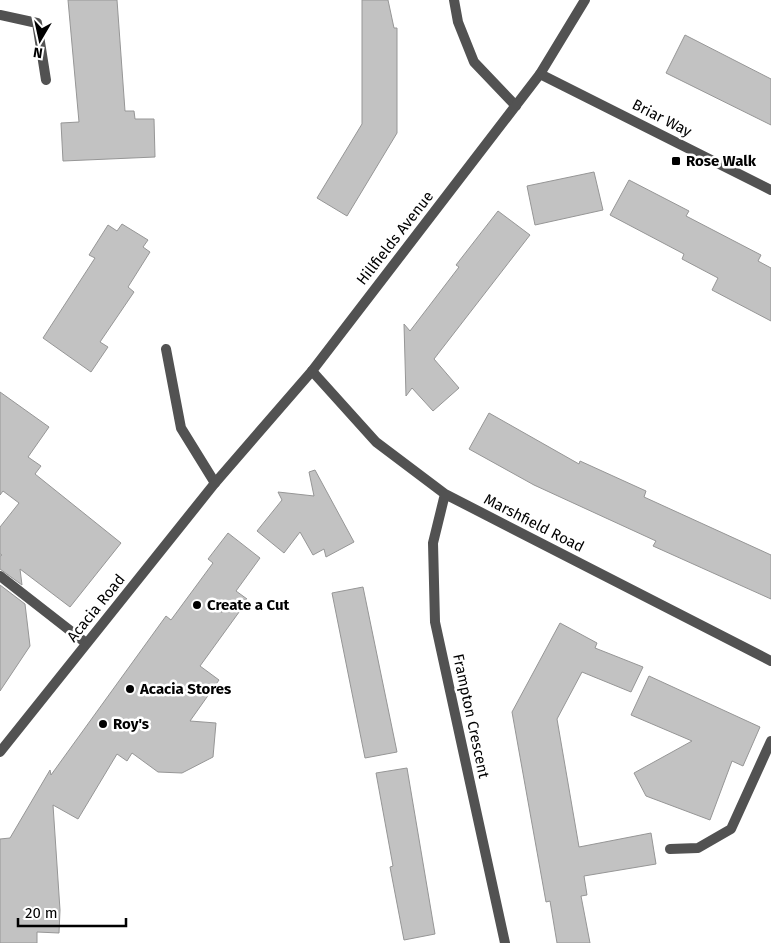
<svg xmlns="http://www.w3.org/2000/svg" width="771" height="943" font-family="'Fira Sans',sans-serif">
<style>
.building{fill:#c2c2c2;stroke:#969696}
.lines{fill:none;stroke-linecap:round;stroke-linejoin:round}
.service{stroke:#525252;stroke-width:10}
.minor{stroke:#525252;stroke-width:10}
.tertiary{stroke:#525252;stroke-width:10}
.poi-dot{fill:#000;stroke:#fff;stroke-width:2}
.labels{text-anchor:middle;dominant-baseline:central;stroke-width:5;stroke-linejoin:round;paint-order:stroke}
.street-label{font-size:15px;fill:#000;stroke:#fff}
.poi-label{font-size:15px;font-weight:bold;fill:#000;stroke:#fff;text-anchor:start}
</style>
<rect width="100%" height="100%" fill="#fff"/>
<path class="building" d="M68 0H117L125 111H134L135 119H154L155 157 63 161 61 123 79 122Z
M362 0H388L394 28H397V133L347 216 317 198 362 124Z
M685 35 771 79V125L666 73Z
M594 172 603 210 535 225 527 186Z
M629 180 689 211 686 216 761 255 758 261 771 268V321L712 290 718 278 682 259 684 254 610 215Z
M498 211 530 235 434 359 459 388 433 411 412 388 406 396 404 324 410 331 459 267 456 265Z
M122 224 148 240 143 247 150 252 128 287 134 292 100 342 108 347 91 372 43 338 95 258 89 255 108 225 117 231Z
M0 392 49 427 28 457 41 466 35 474 121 543 70 607 20 569 22 585 0 569V556L2 555 0 554V527L19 503 3 491 0 495Z
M489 413 579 464 580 461 646 491 644 497 771 555V599L653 546 656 541 534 485 469 449Z
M315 470 354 542 326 557 324 549 313 555 300 532 284 553 257 531 282 500 278 492 314 496 309 472Z
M228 533 260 558 236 591 247 599 221 612 242 608 200 666 219 680 190 721 216 723 213 757 182 773 158 772 132 753 127 761 117 754 78 819 53 805 60 910 59 933 37 932V943H0V839L10 838 50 770 51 775 166 616 171 620 213 563 208 559Z
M0 585 25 604 30 646 0 691Z
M363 587 397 752 365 758 332 593Z
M560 623 597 643 595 648 643 667 631 692 582 672 557 719 579 847 651 833 656 864 584 876 587 895 581 896 590 943H557L550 901 546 902 512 712Z
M649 676 760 727 743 766 732 761 710 820 646 796 634 773 692 741 631 715Z
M407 768 435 934 404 940 390 867 393 866 376 773Z"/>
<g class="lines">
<path class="service" d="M670 849 698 848 731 829 771 741"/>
<path class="minor" d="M454 0 458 22 474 62 516 106
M0 15 37 23 46 80
M540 74 771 190
M166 349 181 428 215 483
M312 371 376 442 445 494 771 661
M445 494 433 543 435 622 505 943
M0 576 86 643"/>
<path class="tertiary" d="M0 752 215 483 312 371 540 74 585 0"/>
</g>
<g class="poi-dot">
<rect x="671" y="156" width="10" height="10" rx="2.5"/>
<circle cx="197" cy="605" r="5"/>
<circle cx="130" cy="689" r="5"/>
<circle cx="103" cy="724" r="5"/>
</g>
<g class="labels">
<g class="street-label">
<text transform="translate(662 118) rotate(27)">Briar Way</text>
<text transform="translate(395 238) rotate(-52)">Hillfields Avenue</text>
<text transform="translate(534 523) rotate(27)">Marshfield Road</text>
<text transform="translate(96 608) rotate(-51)">Acacia Road</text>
<text transform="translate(471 716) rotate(78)">Frampton Crescent</text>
</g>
<g class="poi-label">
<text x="686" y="161">Rose Walk</text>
<text x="207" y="605">Create a Cut</text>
<text x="140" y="689">Acacia Stores</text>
<text x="113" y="724">Roy's</text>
</g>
</g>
<g transform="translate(40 40) rotate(189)" stroke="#ffffff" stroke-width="4" paint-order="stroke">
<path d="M0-4L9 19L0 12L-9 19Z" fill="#000000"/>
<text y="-8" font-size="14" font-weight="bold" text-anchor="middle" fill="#000000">N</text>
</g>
<path d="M18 918v8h108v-8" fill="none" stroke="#000000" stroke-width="2.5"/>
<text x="25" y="918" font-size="15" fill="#000000" stroke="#ffffff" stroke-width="4" paint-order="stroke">20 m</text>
</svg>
